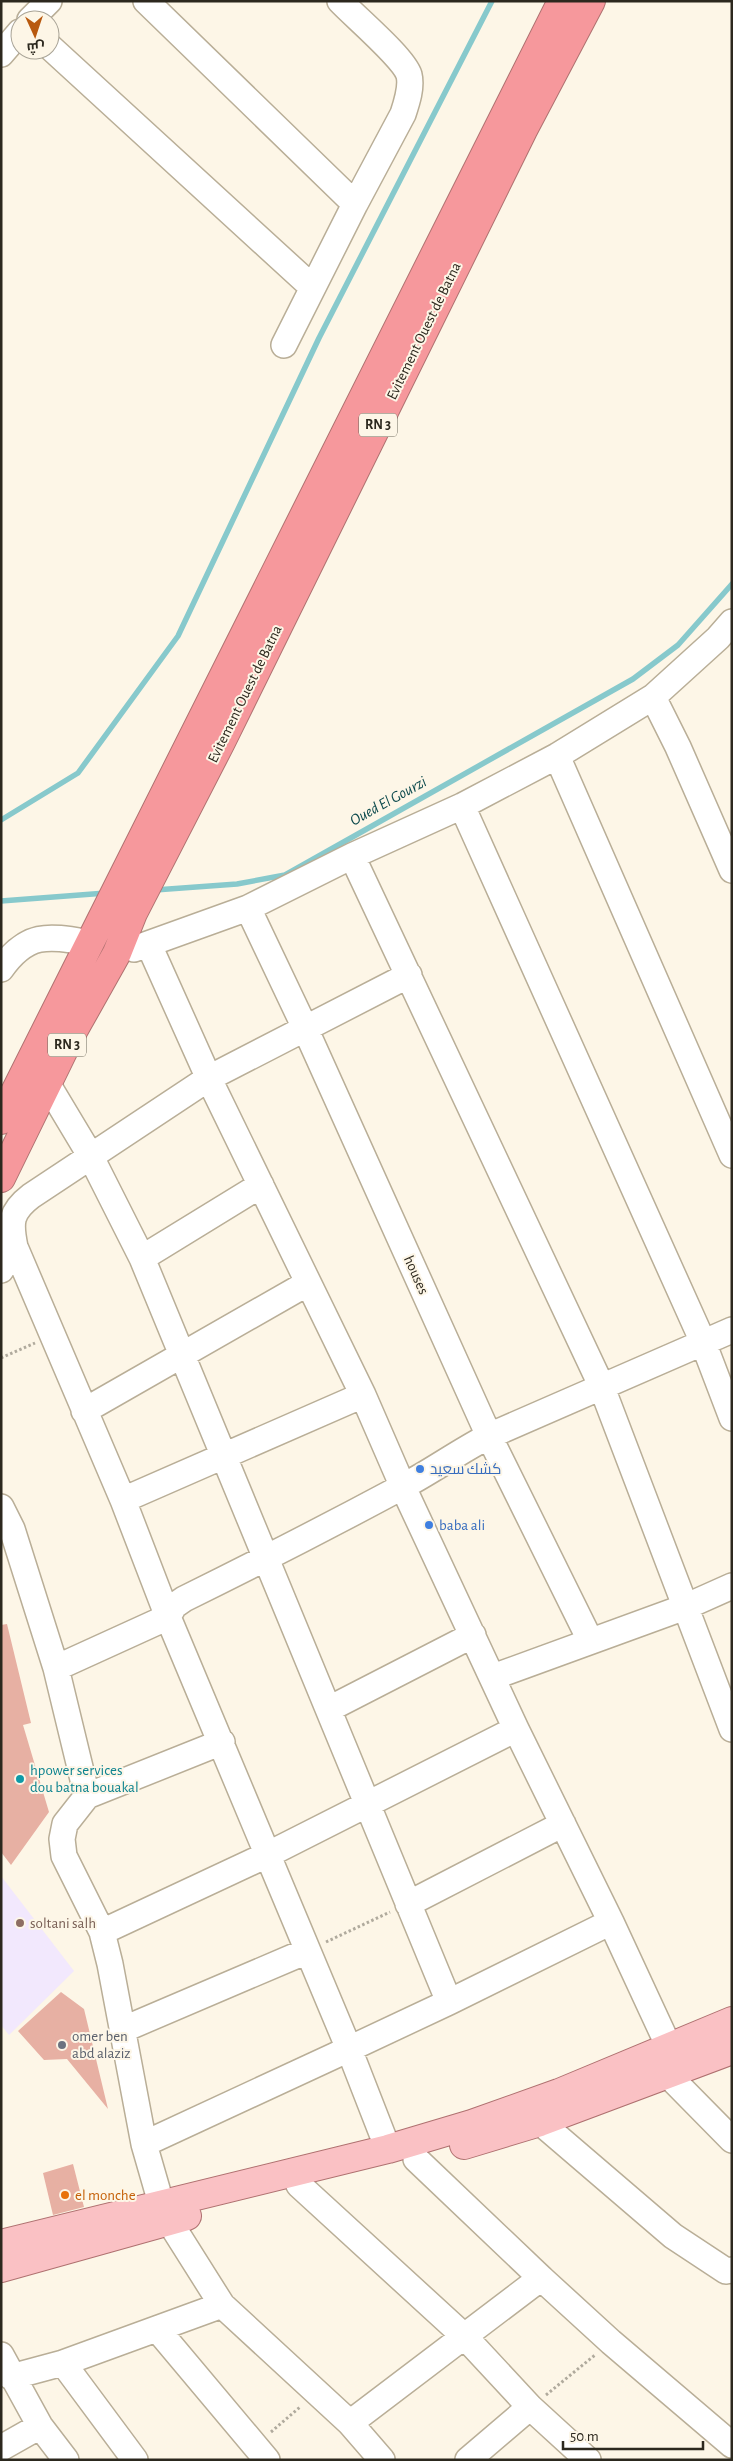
<svg xmlns="http://www.w3.org/2000/svg" width="733" height="2461" font-family="'Alegreya Sans',Cairo,sans-serif">
<style>
.education{fill:#f2e8fd}
.lines{fill:none;stroke-linecap:round;stroke-linejoin:round}
.stream{stroke:#87c9cc;stroke-width:5.5}
.building{fill:#e7b0a3}
.minor-casing{stroke:#b9ae97;stroke-width:28}
.major-casing{stroke:#af7170;stroke-width:30}
.highway-casing{stroke:#af7170;stroke-width:30}
.path{stroke:#b0aa9d;stroke-width:3;stroke-dasharray:2.5 2.5;stroke-linecap:butt}
.minor{stroke:#fff;stroke-width:25}
.major{stroke:#fac1c4;stroke-width:28}
.highway{stroke:#f6989c;stroke-width:28}
.shop-dot{fill:#3f7fe0;stroke:#fdf6e7;stroke-width:2}
.culture-dot{fill:#0f9aa8;stroke:#fdf6e7;stroke-width:2}
.education-dot{fill:#8d6e63;stroke:#fdf6e7;stroke-width:2}
.worship-dot{fill:#6b7280;stroke:#fdf6e7;stroke-width:2}
.food-dot{fill:#e8710a;stroke:#fdf6e7;stroke-width:2}
.labels{text-anchor:middle;dominant-baseline:central;stroke-width:4;stroke-linejoin:round;paint-order:stroke}
.shield{fill:#fdf6e7;stroke:#6b665a;stroke-width:1}
.shield-label{font-size:14px;font-weight:bold;fill:#2c281e}
.street-label{font-size:15px;fill:#2c281e;stroke:#fdf6e7}
.shop-label{font-size:15px;fill:#366cbe;stroke:#fdf6e7;text-anchor:start}
.culture-label{font-size:15px;fill:#0d838f;stroke:#fdf6e7;text-anchor:start}
.education-label{font-size:15px;fill:#785e54;stroke:#fdf6e7;text-anchor:start}
.worship-label{font-size:15px;fill:#5b616d;stroke:#fdf6e7;text-anchor:start}
.food-label{font-size:15px;fill:#c56008;stroke:#fdf6e7;text-anchor:start}
.water-label{font-size:16px;font-style:italic;fill:#0a484b;stroke:#fdf6e7}
</style>
<rect width="100%" height="100%" fill="#fdf6e7"/>
<path class="education" d="M1 1876 74 1971 9 2035 1 2025Z"/>
<g class="lines">
<path class="stream" d="M1 820 78 773 178 636 319 338 492 1
M155 890 237 884 285 875 633 679 678 645 732 584
M1 901 106 893"/>
</g>
<path class="building" d="M7 1624 31 1723 23 1725 49 1812 11 1865 1 1852V1625Z
M61 1992 84 2009 108 2109 67 2059 44 2060 18 2031Z
M73 2164 84 2207 53 2215 43 2173Z"/>
<g class="lines">
<defs>
<path id="minor" d="M146 1 355 204
M30 20 49 1
M50 47 312 287
M1 54 20 32
M284 345 355 204 403 114C407 102 412 87 409 75 404 58 354 16 340 1
M653 697 678 747 732 870
M557 756 732 1155
M462 806 703 1342 732 1418
M352 856 601 1385 732 1729
M248 908 305 1028 489 1436 590 1640
M149 945 210 1081 363 1395 403 1487 516 1729 611 1922
M134 949 248 908 352 856 462 806 557 756 653 697 718 638 732 622
M1 969C28 931 49 936 90 943
M48 1085 90 1155 142 1258 449 2002
M15 1247 123 1500 168 1617 349 2049 449 2002 611 1922 669 2047 667 2074 732 2140
M142 1258 261 1185
M1 1270 15 1247C10 1223 10 1212 31 1196L209 1078 409 975
M84 1411 308 1283
M123 1500 363 1395
M1 1507 12 1529 56 1668 87 1796
M56 1668 168 1617 174 1606 184 1599C257 1563 329 1526 400 1488 431 1472 458 1452 489 1436L732 1330
M493 1677 685 1607 732 1586
M329 1709 473 1635
M408 1904 563 1824
M102 1932 269 1854 516 1729
M122 2030 307 1951
M540 2122 673 2236 726 2271 732 2270
M144 2144 110 1964 102 1932 64 1856 62 1839 65 1824 87 1796 222 1742
M293 2172 299 2185 465 2337 530 2407 588 2460
M541 2278 611 2342 732 2445
M222 2305 350 2423 382 2460
M157 2329 267 2460
M1 2355 40 2426 66 2460
M63 2363 222 2305 169 2221 161 2203 144 2144 349 2049 388 2149
M11 2377 63 2363 135 2460
M350 2423 541 2278 416 2159
M1 2448 40 2426
M468 2460 530 2407"/>
<path id="major" d="M464 2145 540 2122 732 2050
M1 2244 388 2149 472 2124 559 2093 732 2021
M1 2268 187 2216"/>
<path id="highway" d="M1 1120 562 1
M1 1178 72 1033 117 953 133 913 221 742 523 130 591 1"/>
</defs>
<use href="#minor" class="minor-casing"/>
<use href="#major" class="major-casing"/>
<use href="#highway" class="highway-casing"/>
<path class="path" d="M1 1358 35 1343
M326 1942 390 1912
M546 2395 595 2355
M271 2432 300 2407"/>
<use href="#minor" class="minor"/>
<use href="#major" class="major"/>
<use href="#highway" class="highway"/>
</g>
<g class="shop-dot">
<circle cx="420" cy="1469" r="5"/>
<circle cx="429" cy="1525" r="5"/>
</g>
<circle class="culture-dot" cx="20" cy="1779" r="5"/>
<circle class="education-dot" cx="20" cy="1923" r="5"/>
<circle class="worship-dot" cx="62" cy="2045" r="5"/>
<circle class="food-dot" cx="65" cy="2195" r="5"/>
<g class="labels">
<g class="shield">
<rect x="359" y="413.5" width="38" height="23" rx="4"/>
<rect x="48" y="1033.5" width="38" height="23" rx="4"/>
</g>
<g class="shield-label">
<text x="378" y="425">RN 3</text>
<text x="67" y="1045">RN 3</text>
</g>
<g class="street-label">
<text transform="translate(424 331) rotate(-64)">Evitement Ouest de Batna</text>
<text transform="translate(245 694) rotate(-64)">Evitement Ouest de Batna</text>
<text transform="translate(416 1275) rotate(66)">houses</text>
</g>
<g class="shop-label">
<text x="430" y="1469">كشك سعيد</text>
<text x="439" y="1525">baba ali</text>
</g>
<g class="culture-label">
<text x="30" y="1770">hpower services<tspan x="30" dy="17">dou batna bouakal</tspan></text>
</g>
<g class="education-label">
<text x="30" y="1923">soltani salh</text>
</g>
<g class="worship-label">
<text x="72" y="2036">omer ben<tspan x="72" dy="17">abd alaziz</tspan></text>
</g>
<g class="food-label">
<text x="75" y="2195">el monche</text>
</g>
<g class="water-label">
<text transform="translate(388 801) rotate(-29)">Oued El Gourzi</text>
</g>
</g>
<rect width="733" height="2461" fill="none" stroke="#2c281e" stroke-width="5"/>
<g transform="translate(35 35) rotate(177)"><circle r="24" fill="#fdf6e7" stroke="#a9a497"/>
<path d="M0-4L9 19L0 12L-9 19Z" fill="#b8590f"/>
<text y="-8" font-size="14" font-weight="bold" text-anchor="middle" fill="#2c281e">ش</text>
</g>
<path d="M563 2441v8h140v-8" fill="none" stroke="#2c281e" stroke-width="2.5"/>
<text x="570" y="2441" font-size="15" fill="#2c281e" stroke="#fdf6e7" stroke-width="4" paint-order="stroke">50 m</text>
</svg>
